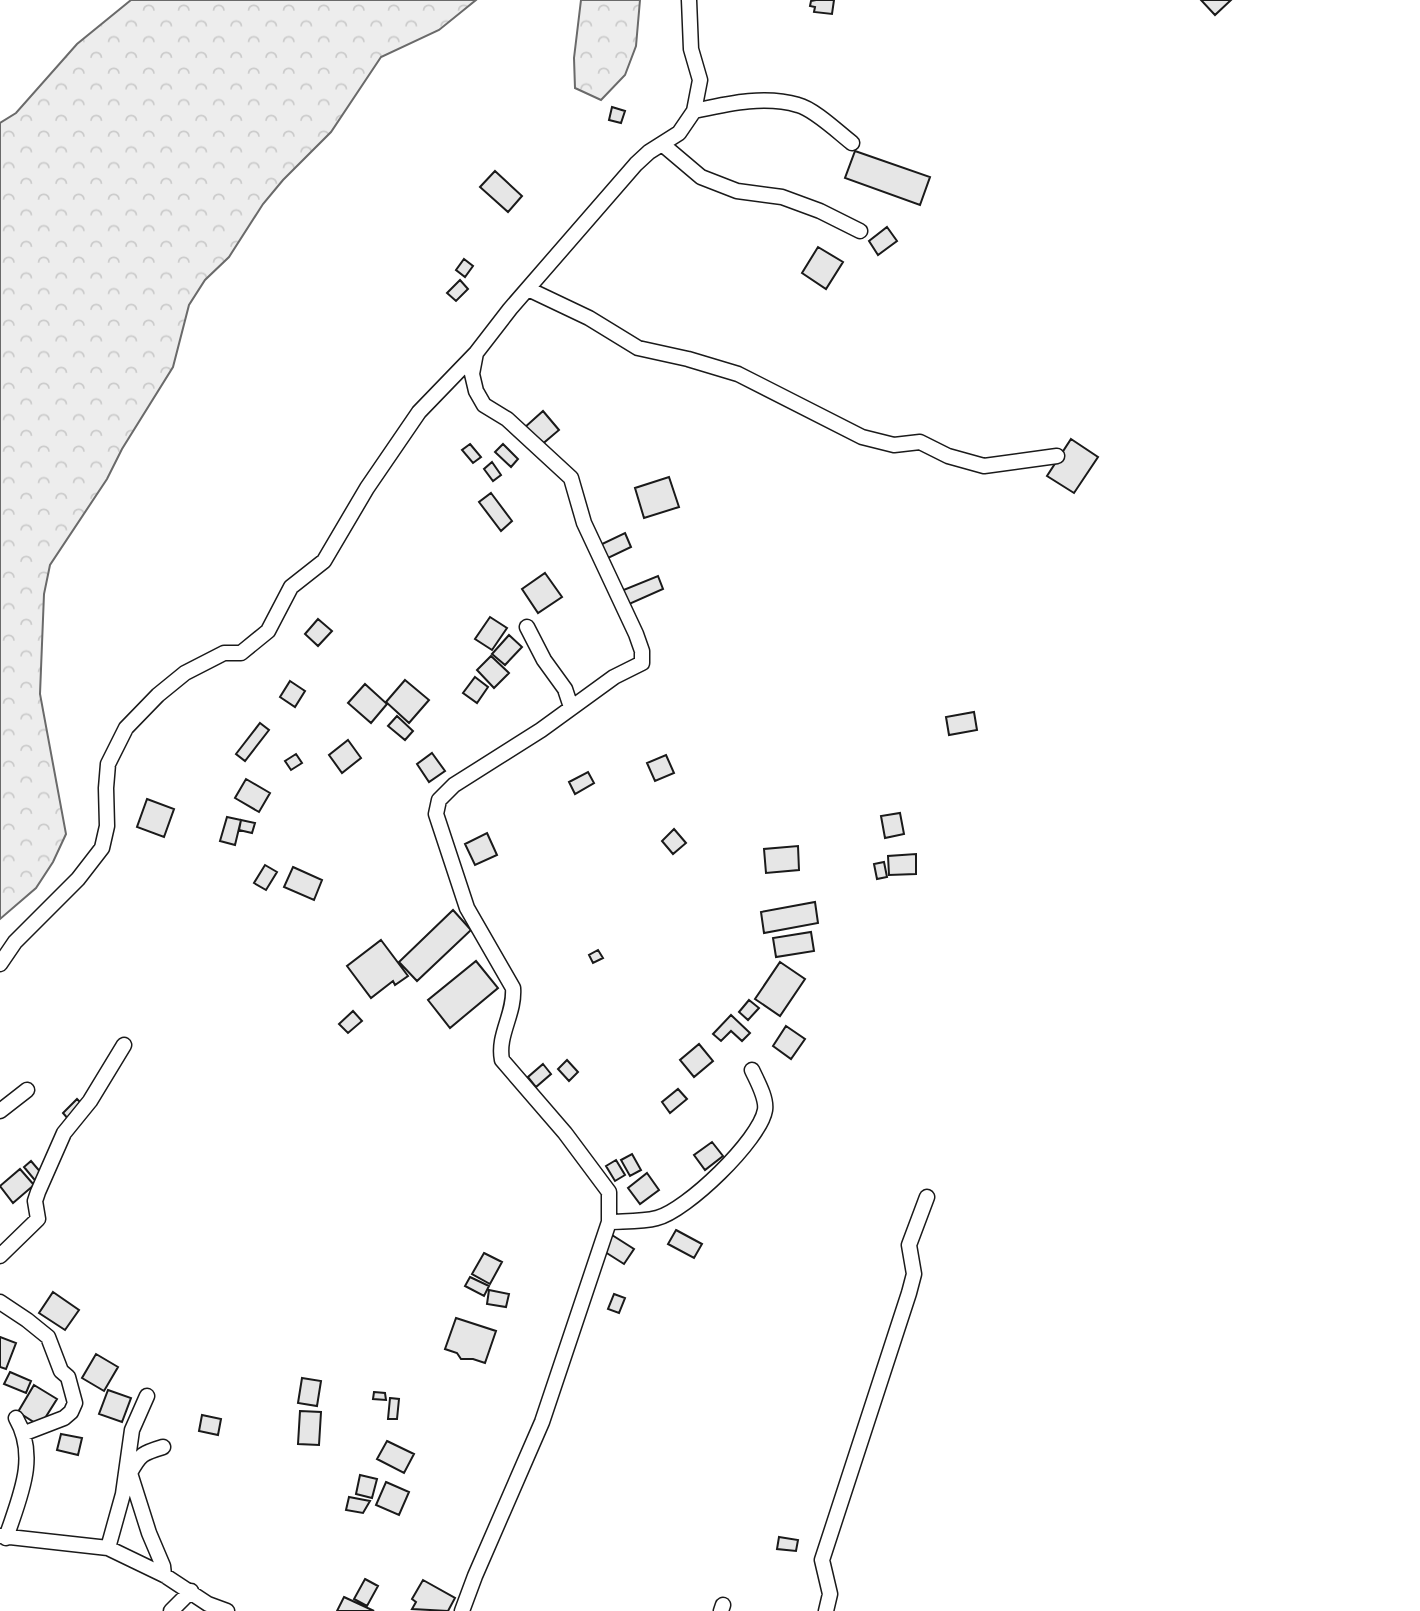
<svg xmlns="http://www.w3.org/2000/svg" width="1420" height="1611" font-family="'PT Sans Narrow',sans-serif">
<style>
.forest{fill:url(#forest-crowns);stroke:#6a6a6a;stroke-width:2}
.building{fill:#e6e6e6;stroke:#1a1a1a;stroke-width:2}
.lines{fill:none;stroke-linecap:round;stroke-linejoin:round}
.minor-casing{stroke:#1a1a1a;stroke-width:17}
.minor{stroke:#fff;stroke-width:14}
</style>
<defs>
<pattern id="forest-crowns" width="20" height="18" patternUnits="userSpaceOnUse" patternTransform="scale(1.75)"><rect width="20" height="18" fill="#ededed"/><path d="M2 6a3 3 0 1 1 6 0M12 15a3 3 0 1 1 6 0" fill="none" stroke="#cbcbcb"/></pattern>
</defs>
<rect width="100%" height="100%" fill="#fff"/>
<path class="forest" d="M131 0H476L439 30 381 57 331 132 283 180 263 204 229 257 205 280 189 305 173 367 122 449 107 479 50 565 44 594 40 694 66 834 53 862 36 888 0 919V123L16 113 77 44Z
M581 0H640L636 46 625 75 601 100 575 88 574 58Z"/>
<path class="building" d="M816 0H834L832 14 814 12 815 7 810 6 811 1Z
M1201 0H1231L1215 15Z
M612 107 625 111 621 123 609 120Z
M855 151 930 177 920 205 845 178Z
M495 171 522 196 508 212 480 187Z
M887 227 897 241 878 255 869 241Z
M818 247 843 262 826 289 802 273Z
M464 259 473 266 465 277 456 270Z
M460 280 468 289 456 301 447 293Z
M543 411 559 430 540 446 524 428Z
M1071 439 1098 457 1074 493 1047 476Z
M470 444 481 457 473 463 462 450Z
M503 444 518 459 511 467 495 452Z
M492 462 501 475 493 481 484 469Z
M669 477 679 507 644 518 635 488Z
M491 493 512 521 501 531 479 502Z
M625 533 631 547 606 559 600 545Z
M545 573 562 597 538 613 522 589Z
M658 576 663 589 627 605 621 591Z
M490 617 507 628 492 650 475 639Z
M318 619 332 631 318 646 305 634Z
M509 635 522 647 505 665 492 654Z
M491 656 509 673 494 688 477 670Z
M475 677 488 687 477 703 463 693Z
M405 680 429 700 409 723 386 702Z
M290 681 305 691 295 707 280 697Z
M365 684 387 704 371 723 348 703Z
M974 712 977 730 949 735 946 717Z
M397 716 413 731 405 740 388 726Z
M260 723 269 730 245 761 236 754Z
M348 740 361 758 342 773 329 755Z
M432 753 445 771 429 782 417 764Z
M296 754 302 763 291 770 285 761Z
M666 755 674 773 655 781 647 763Z
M588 772 594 783 575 794 569 782Z
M246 779 270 793 259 812 235 798Z
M147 799 174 809 164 837 137 827Z
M900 813 904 834 885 838 881 816Z
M227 817 241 820 235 845 220 841Z
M241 820 255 823 252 833 239 830Z
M674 829 686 843 673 854 662 841Z
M487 833 497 855 475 865 465 844Z
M798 846 799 870 766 873 764 849Z
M916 854V874L889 875 888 856Z
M884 862 887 877 877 879 874 864Z
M265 865 277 872 266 890 254 883Z
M293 867 322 880 314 900 284 887Z
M815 902 818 923 764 933 761 912Z
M453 910 471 930 417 981 399 962Z
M811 932 814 951 776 957 773 938Z
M381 940 408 976 395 985 393 981 371 998 347 966Z
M598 950 603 958 593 963 589 955Z
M476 961 498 988 450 1028 428 1000Z
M780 962 805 979 780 1016 755 999Z
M749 1000 759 1008 748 1020 739 1012Z
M353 1011 362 1021 348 1033 339 1024Z
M731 1015 750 1033 742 1041 731 1031 721 1041 713 1034Z
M786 1026 805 1039 791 1059 773 1046Z
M699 1044 713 1061 694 1077 680 1060Z
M567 1060 578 1072 569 1081 558 1069Z
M543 1064 551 1074 536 1087 528 1077Z
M678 1089 687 1099 670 1113 662 1102Z
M77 1099 84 1106 69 1120 63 1113Z
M712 1142 723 1156 705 1170 694 1155Z
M632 1154 641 1170 630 1176 621 1160Z
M616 1160 625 1175 615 1181 606 1166Z
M31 1161 43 1175 38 1184 24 1167Z
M20 1169 34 1185 13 1203 0 1186Z
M647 1173 659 1190 640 1204 628 1188Z
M676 1230 702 1244 694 1258 668 1244Z
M612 1235 634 1249 624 1264 602 1250Z
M484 1253 502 1262 490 1284 472 1274Z
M470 1277 489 1286 484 1296 465 1286Z
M489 1290 509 1294 506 1307 487 1304Z
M53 1292 79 1310 65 1330 39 1313Z
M614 1294 625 1298 619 1313 608 1309Z
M456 1318 496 1331 485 1363 473 1359H461L457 1353 445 1349Z
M0 1337 16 1343 6 1369 0 1367Z
M96 1354 118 1367 104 1391 82 1378Z
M10 1372 31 1381 26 1393 4 1384Z
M302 1378 321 1381 317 1406 298 1403Z
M34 1385 57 1399 40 1426 18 1412Z
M108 1390 131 1398 122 1422 99 1414Z
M374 1392 385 1393 386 1400 373 1399Z
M390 1398 399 1399 397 1419H388Z
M300 1411 321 1412 319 1445 298 1444Z
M202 1415 221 1419 218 1435 199 1431Z
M61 1434 82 1438 78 1455 57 1450Z
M387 1441 414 1454 404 1473 377 1459Z
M360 1475 377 1479 372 1498 356 1494Z
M386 1482 409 1492 399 1515 376 1505Z
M349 1497 370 1501 363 1513 346 1510Z
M779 1537 798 1540 796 1551 777 1549Z
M365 1579 378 1586 367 1606 354 1599Z
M423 1580 455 1598 448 1611 412 1609 416 1602 412 1599Z
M344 1597 374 1611H337Z"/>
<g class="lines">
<defs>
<path id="minor" d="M694 111C727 104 764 95 798 105 814 109 838 132 852 143
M662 144 701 177 737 191 782 197 820 211 860 231
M528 289 589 318 638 348 688 359 738 374 862 437 894 445 920 442 948 456 984 466 1057 456
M476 353 472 374 476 391 484 405 507 419 571 478 584 523 636 634 642 651V663L614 677 541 730 454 785 439 800 436 814 467 908 513 988C515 1014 497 1035 502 1060L565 1133 609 1192V1222
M527 627 544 660 565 689 571 707
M0 964 15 942 78 879 102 848 107 826 106 788 108 764 126 728 158 695 185 673 224 653H241L268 631 291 587 324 561 367 488 419 412 476 353 510 309 636 164 649 152 679 133 694 111 700 80 691 49 689 0
M0 1111 27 1090
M0 1256 38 1219 35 1201 38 1192 64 1133 90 1101 124 1045
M0 1302 27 1320 48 1337 61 1371 68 1377 75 1403 71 1412 64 1418 25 1433
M163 1447C143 1453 140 1454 130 1473L149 1533 163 1566 164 1575
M0 1536 108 1548 164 1575 208 1604 227 1611
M6 1538C19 1498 39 1458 16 1418
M108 1548 123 1494 132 1430 147 1396
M171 1611 191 1591
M462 1611 475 1576 542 1422 609 1222C624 1221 642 1222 657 1218 686 1211 760 1140 765 1110 767 1098 757 1081 752 1070
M721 1611 723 1605
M826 1611 830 1594 822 1560 909 1293 914 1274 909 1245 927 1197"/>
</defs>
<use href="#minor" class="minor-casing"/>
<use href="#minor" class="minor"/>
</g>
</svg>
